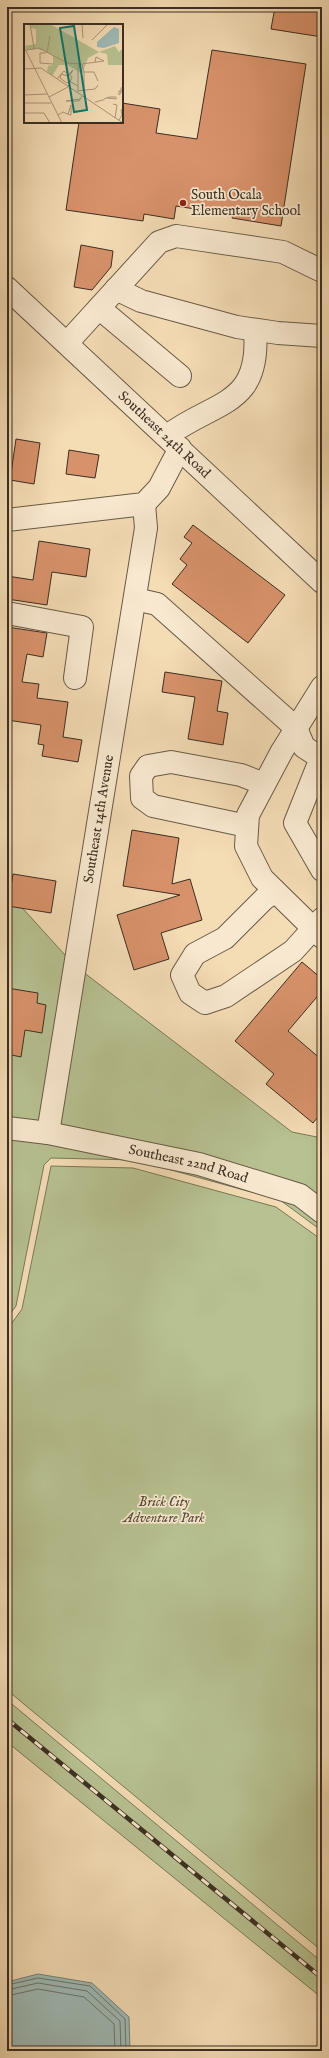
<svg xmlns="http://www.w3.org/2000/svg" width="329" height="2058" font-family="'IM FELL English',serif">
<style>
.green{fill:#b7c191;stroke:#79785a}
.water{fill:#9ebab6;stroke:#76827b}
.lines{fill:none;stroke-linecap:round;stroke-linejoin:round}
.shore{stroke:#6c746c;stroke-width:1}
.building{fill:#d8926b;stroke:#3b2e22}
.minor-casing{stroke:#695a47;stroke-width:24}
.minor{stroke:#f8e8cf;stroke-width:22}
.rail-casing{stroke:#3b2e22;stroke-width:4.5}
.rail{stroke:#f8e8cf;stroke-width:3;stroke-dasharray:9;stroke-linecap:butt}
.poi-dot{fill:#8f2418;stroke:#f8e8cf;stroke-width:1.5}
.labels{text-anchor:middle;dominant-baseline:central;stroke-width:3.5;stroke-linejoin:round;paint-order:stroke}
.poi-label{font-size:14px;fill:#3b2e22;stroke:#f8e8cf;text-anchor:start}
.street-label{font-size:14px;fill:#3b2e22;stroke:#f8e8cf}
.park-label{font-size:14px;font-style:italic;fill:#544b38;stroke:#f8e8cf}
.inset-road{fill:none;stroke:#aa967a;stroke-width:1}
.view{fill:#0f766e;fill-opacity:0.15;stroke:#0f766e;stroke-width:2}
.inset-edge{fill:none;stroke:#3b2e22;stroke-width:2}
</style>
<rect width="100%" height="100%" fill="#f4dcb5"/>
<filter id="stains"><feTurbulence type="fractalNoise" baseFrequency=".005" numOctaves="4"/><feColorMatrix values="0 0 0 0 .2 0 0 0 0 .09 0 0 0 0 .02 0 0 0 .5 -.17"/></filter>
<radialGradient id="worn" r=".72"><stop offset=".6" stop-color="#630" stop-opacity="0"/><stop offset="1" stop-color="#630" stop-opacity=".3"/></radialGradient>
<path class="green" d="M7 891 74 965 292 1132 322 1138V1231L280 1200 135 1160 51 1158 44 1165 16 1306 7 1318Z
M51 1166 133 1168 276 1207 322 1240V1951L7 1690V1330L22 1309Z
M7 1700 322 1962V1998L7 1742Z"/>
<path class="water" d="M38 1974 92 1983 129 2017 130 2051H7V1982Z"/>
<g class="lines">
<path class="shore" d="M7 1985 38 1978 90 1986 125 2019 126 2051
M7 1990 38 1983 87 1991 120 2021 121 2051
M7 1996 38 1989 84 1997 114 2024 115 2051"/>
</g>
<path class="building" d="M275 7H322V37L271 29Z
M212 50 306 64 281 226 232 218 233 215 176 206 174 219 144 214 143 221 66 210 79 122H122V103L160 109 156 133 197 139Z
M81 245 113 251 111 267 92 290 74 287Z
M16 439 40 443 34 484 10 480Z
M69 450 99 455 95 478 66 474Z
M193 525 285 595 248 643 172 584 187 565 180 559 192 543 184 537Z
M39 541 90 549 86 577 52 572 47 605 7 599V576L33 580Z
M7 627 47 633 43 657 27 654 22 682 39 684 37 698 68 702 63 737 82 740 78 762 42 756 44 745 38 744 41 725 7 720Z
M165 672 222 681 217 711 228 713 223 745 188 739 195 697 162 692Z
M132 830 179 838 172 884 190 879 202 920 161 933 169 959 134 970 117 915 180 895 123 886Z
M13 874 56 881 51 913 8 906Z
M302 962 322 979V991L288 1031 322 1060V1112L313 1123 266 1084 274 1074 235 1041Z
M7 988 38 993 37 1003 46 1005 42 1033 25 1030 21 1057 7 1054Z"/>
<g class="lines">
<defs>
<g id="minor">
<path id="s1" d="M7 288 322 582"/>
<path d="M116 289 141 301 237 327 278 333 322 336"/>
<path d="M99 308 180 376"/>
<path d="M67 343 159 242 176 236 283 252 322 271"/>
<path d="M167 436C215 400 261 407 255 330"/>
<path d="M7 520 144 504 159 488 180 448"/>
<path d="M135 599 157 604 296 728 304 747 321 758 295 823 322 870"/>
<path d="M7 613 82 627 75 678"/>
<path d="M322 687 282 751 248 815 246 846 262 878 322 937"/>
<path d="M247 826 153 806 142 798 141 776 148 766 171 762 241 775 264 784"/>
<path d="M275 891 264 899 225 938 195 954 182 975 190 993 205 1003 226 996 293 951 322 919"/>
<path id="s2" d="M7 1128 48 1133 199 1164 300 1195 322 1212"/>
<path id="s3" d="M48 1133 146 528 144 504"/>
</g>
</defs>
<use href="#minor" class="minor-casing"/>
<use href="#minor" class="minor"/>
<defs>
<path id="rail" d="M7 1719 322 1978"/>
</defs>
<use href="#rail" class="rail-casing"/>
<use href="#rail" class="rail"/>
</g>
<circle class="poi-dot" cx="183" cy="203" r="4"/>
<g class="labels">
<g class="poi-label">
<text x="191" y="195">South Ocala<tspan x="191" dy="16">Elementary School</tspan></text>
</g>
<g class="street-label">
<text stroke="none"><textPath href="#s1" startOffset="215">Southeast 24th Road</textPath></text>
<text stroke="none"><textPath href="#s3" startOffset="318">Southeast 14th Avenue</textPath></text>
<text stroke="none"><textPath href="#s2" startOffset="185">Southeast 22nd Road</textPath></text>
</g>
<g class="park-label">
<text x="164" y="1502">Brick City<tspan x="164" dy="16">Adventure Park</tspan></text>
</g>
</g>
<g transform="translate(24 24)">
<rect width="99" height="99" fill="#f4dcb5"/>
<path d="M6 0H26L75 28 91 22 95 28 99 24V41H84L83 30 75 28 64 34 58 50 44 41H35L28 52 23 47 24 42 29 41V31L14 25 3 26 0 22 12 20V5L7 4Z" fill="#b7c191"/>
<path d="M90 3 95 5V19L80 24 73 23V18Z" fill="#9ebab6"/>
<path class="inset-road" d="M6 0 10 24M58 0 59 14M68 16 84 0M0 23 38 99M2 26 15 24 43 39 58 40 60 48M23 28 26 12M22 29H16V39L29 40M54 40V66M58 40 80 37 72 33 71 38M0 45 17 44 99 99M37 50 44 52 45 57 54 62M37 51 36 54 43 59 45 57M44 51 49 46 46 51M60 64V48H70L74 57M53 67 71 65 74 61M99 67H95V71L97 69V64L99 63M0 71 23 70M25 73 44 63 48 53 40 47 33 55M56 75 42 77H55L57 74 58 72M71 78 79 76 82 74 86 73H92V75L83 74M0 79H27M89 80 93 81 91 94M0 89H20L26 99M34 91 39 88 46 91H47V81L44 90M95 96 98 91 97 86 99 85"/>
<path class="view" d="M50 2 63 86 50 88 36 4Z"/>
<rect width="99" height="99" class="inset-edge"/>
</g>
<rect width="329" height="2058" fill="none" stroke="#f4dcb5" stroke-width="24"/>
<rect x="8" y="8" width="313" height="2042" fill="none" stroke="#3b2e22" stroke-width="2"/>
<rect x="12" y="12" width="305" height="2034" fill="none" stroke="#3b2e22"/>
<rect width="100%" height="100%" filter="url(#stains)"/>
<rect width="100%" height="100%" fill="url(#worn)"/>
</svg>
